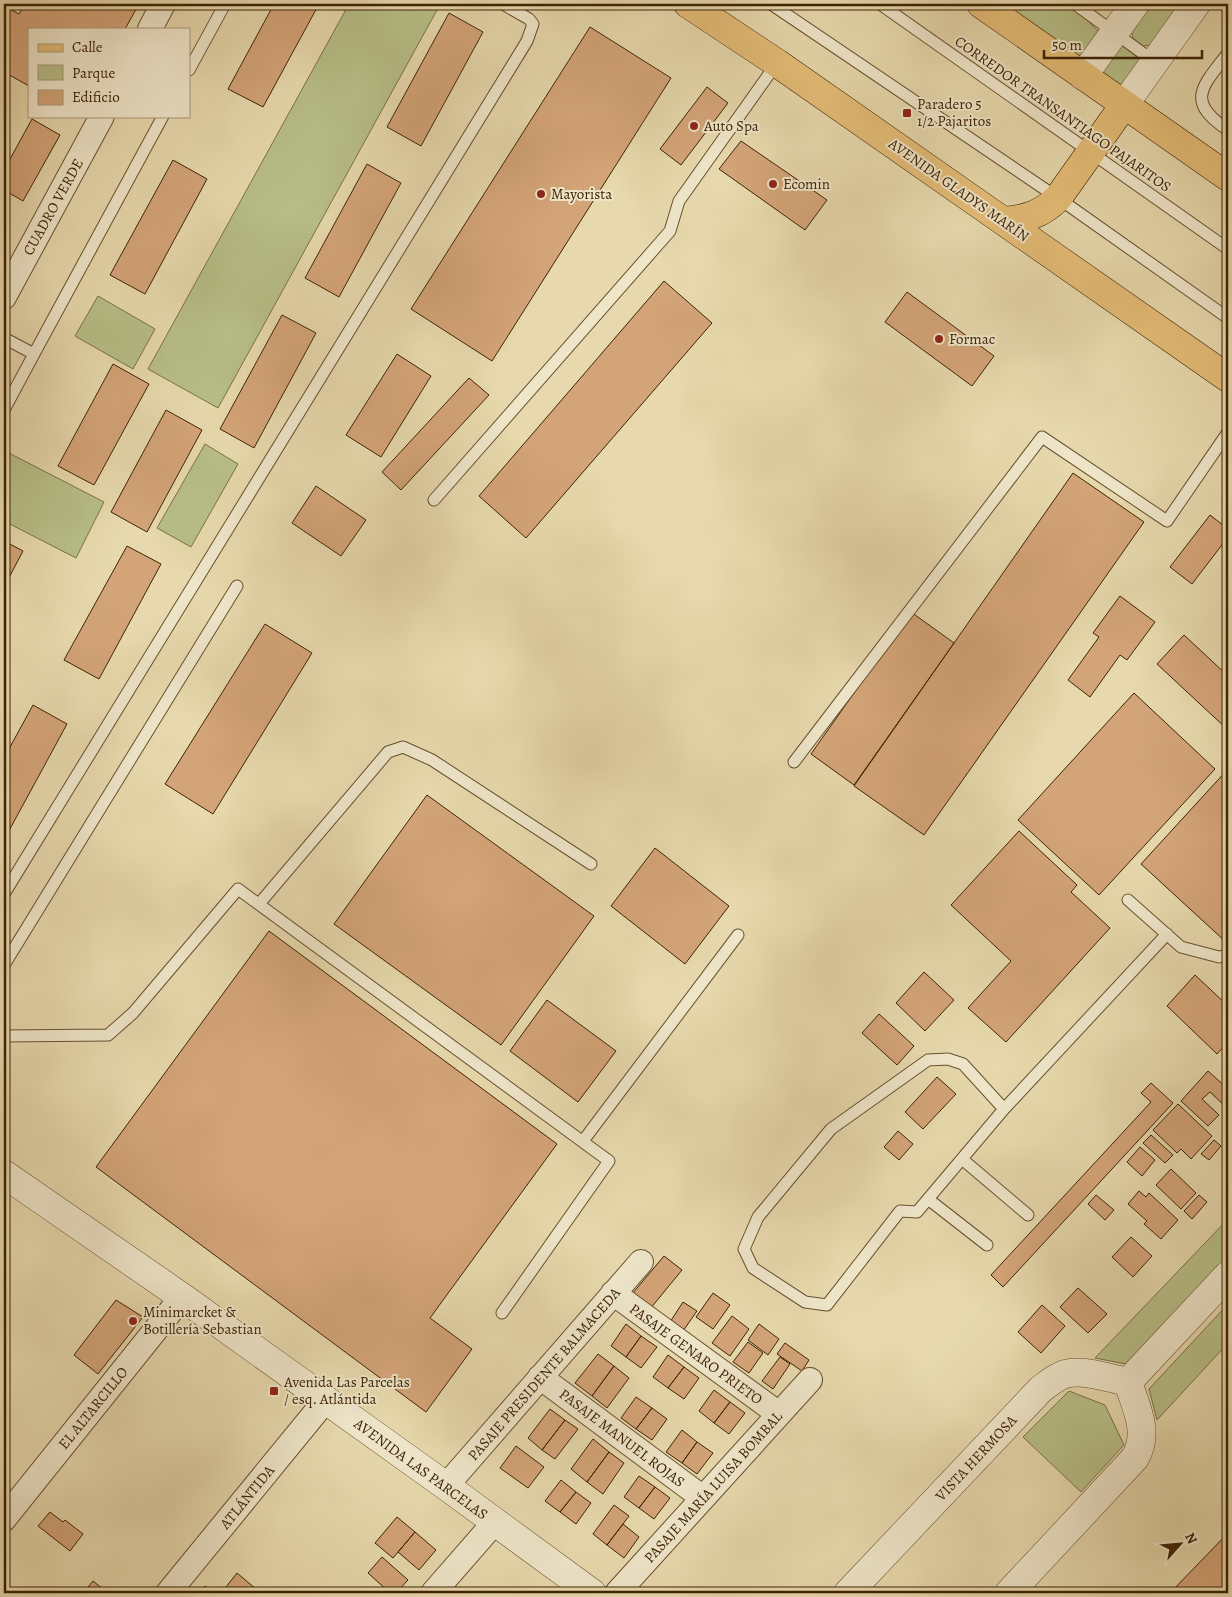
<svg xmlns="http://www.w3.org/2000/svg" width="1232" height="1597" font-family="Alegreya,serif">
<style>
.green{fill:#b8bf88;stroke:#7b7146}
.building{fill:#d3a478;stroke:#3e2305}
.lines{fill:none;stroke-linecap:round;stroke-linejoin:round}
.service-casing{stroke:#68502f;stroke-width:13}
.minor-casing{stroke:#68502f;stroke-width:26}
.tertiary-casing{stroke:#68502f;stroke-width:29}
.primary-casing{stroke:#3e2305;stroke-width:29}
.service{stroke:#efe6ca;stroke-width:11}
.minor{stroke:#efe6ca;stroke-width:24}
.tertiary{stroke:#efe6ca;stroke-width:28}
.primary{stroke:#e4bc76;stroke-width:28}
.poi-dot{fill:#8f2418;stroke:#efe6ca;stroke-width:2}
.labels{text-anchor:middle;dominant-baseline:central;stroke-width:4;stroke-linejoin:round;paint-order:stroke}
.poi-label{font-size:15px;fill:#3e2305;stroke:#efe6ca;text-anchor:start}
.street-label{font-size:15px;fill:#3e2305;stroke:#efe6ca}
</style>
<rect width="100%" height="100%" fill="#e7d9ad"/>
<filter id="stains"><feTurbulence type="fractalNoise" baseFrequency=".004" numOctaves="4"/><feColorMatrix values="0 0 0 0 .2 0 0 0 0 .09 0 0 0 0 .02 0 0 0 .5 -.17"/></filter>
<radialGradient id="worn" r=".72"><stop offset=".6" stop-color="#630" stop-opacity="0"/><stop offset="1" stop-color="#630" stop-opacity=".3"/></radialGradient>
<path class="green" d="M349 4H426L437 10 218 408 148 369Z
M1012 4 1069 5 1083 16 1098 31 1079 59 1006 9Z
M1146 4H1184L1156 44 1143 46 1133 38 1130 25Z
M1117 42 1145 63 1124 92 1096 70Z
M98 296 155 329 133 369 75 336Z
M205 444 238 464 191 547 157 528Z
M9 453 104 502 76 558 4 521V464Z
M1228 1219V1256L1126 1364 1095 1358Z
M1228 1304V1343L1157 1420 1149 1389Z
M1069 1391 1105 1405 1124 1445 1081 1492 1023 1437Z"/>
<path class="building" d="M25 4H139L125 29H29V86L4 72V21L10 9 19 14Z
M274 4H319L263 107 228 89Z
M449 13 483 32 421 146 387 127Z
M590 27 671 78 492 361 411 309Z
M707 87 728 103 681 165 660 149Z
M32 119 60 135 23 201 4 190V170Z
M741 141 827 200 805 230 719 169Z
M173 160 207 179 145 294 110 275Z
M367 164 401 183 339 297 305 278Z
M664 281 712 323 526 538 479 496Z
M907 292 994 356 972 386 885 322Z
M282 315 316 333 254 448 220 429Z
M397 354 431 376 381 457 346 435Z
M113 364 149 384 94 485 58 466Z
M469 378 489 395 401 490 382 472Z
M166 410 202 430 147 532 111 512Z
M1073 473 1144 522 924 835 854 786Z
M316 486 366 520 341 556 292 523Z
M1210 515 1228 529V537L1192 584 1170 567Z
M4 541 23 551 4 587Z
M127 546 161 564 99 679 64 660Z
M1120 596 1155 622 1127 660 1120 655 1090 697 1068 680 1099 637 1093 633Z
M911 612 954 643 854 785 811 754Z
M265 624 312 653 213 814 165 784Z
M1184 635 1228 676V730L1157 664Z
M1134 693 1215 769 1099 895 1018 820Z
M33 705 67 724 5 838 4 758Z
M1228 769V941L1227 943 1141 864Z
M427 795 594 916 501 1045 334 924Z
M1019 831 1077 885 1071 892 1110 928 1006 1042 968 1008 1011 961 951 905Z
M655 848 729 906 685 964 611 906Z
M269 931 557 1144 430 1318 472 1349 426 1412 96 1167Z
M924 972 954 1000 925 1031 896 1003Z
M1195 975 1228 1006V1042L1217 1054 1167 1006Z
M547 1000 616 1051 578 1102 510 1051Z
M879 1014 914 1046 897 1065 862 1033Z
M1208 1071 1228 1089V1109L1210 1092 1202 1099 1219 1115 1208 1126 1181 1101Z
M937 1077 956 1094 923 1129 905 1112Z
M1151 1083 1173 1103 1003 1287 991 1275 1151 1102 1141 1093Z
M1178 1104 1212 1136 1191 1159 1181 1149 1177 1153 1153 1130Z
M898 1131 913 1144 899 1160 884 1147Z
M1151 1135 1173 1155 1165 1163 1143 1143Z
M1214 1140 1221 1146 1209 1160 1201 1154Z
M1140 1147 1155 1160 1142 1176 1127 1162Z
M1171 1169 1196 1193 1181 1209 1156 1185Z
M1139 1191 1146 1197 1149 1193 1178 1220 1161 1239 1144 1224 1147 1221 1128 1204Z
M1096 1195 1114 1210 1105 1220 1088 1204Z
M1199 1195 1207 1202 1192 1219 1184 1211Z
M1131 1237 1152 1256 1133 1277 1112 1257Z
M664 1256 682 1270 650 1309 632 1294Z
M1078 1288 1107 1314 1088 1333 1060 1307Z
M713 1293 730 1305 713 1329 696 1317Z
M116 1300 143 1317 98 1374 74 1355Z
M683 1302 697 1311 683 1331 670 1322Z
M1042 1305 1065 1326 1041 1353 1018 1332Z
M732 1316 749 1329 730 1356 712 1343Z
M626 1324 641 1336 626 1357 611 1346Z
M759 1324 779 1339 768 1355 748 1340Z
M641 1336 657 1347 641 1368 626 1357Z
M748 1342 763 1353 749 1373 733 1362Z
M785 1343 809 1360 802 1371 777 1354Z
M598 1354 614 1366 592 1396 575 1383Z
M668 1355 684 1367 668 1388 653 1377Z
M780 1357 790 1364 773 1389 762 1381Z
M614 1366 629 1378 607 1408 592 1396Z
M684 1367 699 1378 684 1399 668 1388Z
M714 1390 730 1402 714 1423 699 1411Z
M636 1397 652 1408 636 1429 621 1418Z
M730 1402 745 1413 729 1434 714 1423Z
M652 1408 667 1419 652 1440 636 1429Z
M550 1409 565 1420 542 1450 528 1438Z
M565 1420 578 1429 555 1459 542 1450Z
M682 1430 697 1442 682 1463 666 1452Z
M593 1439 609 1452 587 1482 571 1469Z
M697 1442 713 1453 697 1474 682 1463Z
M516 1446 544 1467 528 1488 500 1468Z
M609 1452 624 1463 603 1494 587 1482Z
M639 1476 655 1487 639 1508 624 1497Z
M561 1480 576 1492 560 1512 545 1501Z
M655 1487 670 1498 654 1519 639 1508Z
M576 1492 591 1503 576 1524 560 1512Z
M614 1505 629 1516 607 1545 593 1534Z
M50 1512 63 1522 65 1520 83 1534 70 1551 38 1526Z
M397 1517 415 1532 393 1558 375 1543Z
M623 1524 639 1537 624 1558 607 1545Z
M415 1532 436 1550 419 1570 398 1552Z
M1228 1533V1593H1170Z
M382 1557 408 1580 396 1593H390L368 1573Z
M237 1573 256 1589 252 1593 222 1592Z
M93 1581 108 1593H83Z
M205 1586 213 1593H199Z"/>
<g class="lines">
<defs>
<path id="service" d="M771 4 1058 198 1228 318
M880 4 1228 249
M1075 4 1155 62
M1228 53C1203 86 1184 101 1228 130
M189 70 225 4
M4 338 34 354 4 410
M34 354 163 116
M434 500 670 231 679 201 777 63
M794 762 1042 437 1167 521 1228 432
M4 894 527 41 533 24 529 19 503 4
M1128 900 1181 947 1219 957 1228 955
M259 904 388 752 403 747 432 760 591 864
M4 965 237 586
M4 1036 108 1035 133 1013 238 889 609 1161 502 1313
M1004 1109 963 1064 948 1059 928 1060 831 1129 758 1217 744 1249 753 1268 805 1302 827 1305 900 1211 917 1212 1004 1109 1167 934
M583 1141 738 935
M962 1159 1028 1215
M928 1199 987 1245"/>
<path id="minor" d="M150 29 163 4
M4 297 102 116
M613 1293 779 1414
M540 1377 703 1498
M446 1486 641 1262
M4 1519 182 1297
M168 1593 325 1401
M433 1593 494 1523
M617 1593 810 1380"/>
<path id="tertiary" d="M1083 76 1135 4
M1124 105 1196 4
M4 1174 182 1297 446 1486 592 1593
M1128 1382 1228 1275
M848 1593 1041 1389C1049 1383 1056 1377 1065 1374 1084 1369 1108 1378 1128 1382
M1009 1593 1135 1458C1150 1432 1136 1408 1128 1382"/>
<path id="primary" d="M688 4 777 63 1228 378
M981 4 1228 177
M1004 221C1026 219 1042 214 1058 198L1124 105"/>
</defs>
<use href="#service" class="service-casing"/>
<use href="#minor" class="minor-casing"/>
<use href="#tertiary" class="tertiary-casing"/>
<use href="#primary" class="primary-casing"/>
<use href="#service" class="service"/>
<use href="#minor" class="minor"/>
<use href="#tertiary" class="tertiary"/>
<use href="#primary" class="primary"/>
</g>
<g class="poi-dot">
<rect x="902" y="108" width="10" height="10" rx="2.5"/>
<circle cx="694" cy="126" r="5"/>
<circle cx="773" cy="184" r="5"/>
<circle cx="541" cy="194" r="5"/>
<circle cx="939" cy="339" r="5"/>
<circle cx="133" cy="1321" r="5"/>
<rect x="269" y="1386" width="10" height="10" rx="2.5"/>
</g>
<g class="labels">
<g class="poi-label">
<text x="917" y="104">Paradero 5<tspan x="917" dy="17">1/2 Pajaritos</tspan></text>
<text x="704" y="126">Auto Spa</text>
<text x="783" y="184">Ecomin</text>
<text x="551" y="194">Mayorista</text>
<text x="949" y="339">Formac</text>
<text x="143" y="1312">Minimarcket &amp;<tspan x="143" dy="17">Botillería Sebastian</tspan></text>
<text x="284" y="1382">Avenida Las Parcelas<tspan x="284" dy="17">/ esq. Atlántida</tspan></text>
</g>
<g class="street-label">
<text transform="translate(1063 114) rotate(35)">CORREDOR TRANSANTIAGO PAJARITOS</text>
<text transform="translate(959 190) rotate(35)">AVENIDA GLADYS MARÍN</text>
<text transform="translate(53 207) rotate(-61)">CUADRO VERDE</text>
<text transform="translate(696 1354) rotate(36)">PASAJE GENARO PRIETO</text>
<text transform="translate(544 1374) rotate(-49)">PASAJE PRESIDENTE BALMACEDA</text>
<text transform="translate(93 1408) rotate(-51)">EL ALTARCILLO</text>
<text transform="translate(622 1438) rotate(37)">PASAJE MANUEL ROJAS</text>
<text transform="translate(976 1458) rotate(-47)">VISTA HERMOSA</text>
<text transform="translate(421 1469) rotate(36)">AVENIDA LAS PARCELAS</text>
<text transform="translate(713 1487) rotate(-48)">PASAJE MARÍA LUISA BOMBAL</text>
<text transform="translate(247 1497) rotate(-51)">ATLÁNTIDA</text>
</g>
</g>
<rect width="1232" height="1597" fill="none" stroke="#e7d9ad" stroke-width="20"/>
<rect x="5" y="5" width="1222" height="1587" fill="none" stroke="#3e2305" stroke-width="2.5"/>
<rect x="10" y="10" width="1212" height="1577" fill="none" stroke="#3e2305"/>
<rect x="28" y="28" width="162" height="90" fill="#efe6ca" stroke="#a8987b"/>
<rect x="38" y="44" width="25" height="8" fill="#e4bc76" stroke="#a8987b"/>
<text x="72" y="52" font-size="15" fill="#3e2305">Calle</text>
<rect x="38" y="65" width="25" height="15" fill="#b8bf88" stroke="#a8987b"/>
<text x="72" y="78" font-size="15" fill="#3e2305">Parque</text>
<rect x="38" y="90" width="25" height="15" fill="#d3a478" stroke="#a8987b"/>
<text x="72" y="102" font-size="15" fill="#3e2305">Edificio</text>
<g transform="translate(1180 1544) rotate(63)" stroke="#efe6ca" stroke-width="4" paint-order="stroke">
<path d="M0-4L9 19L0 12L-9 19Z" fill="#3e2305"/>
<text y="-8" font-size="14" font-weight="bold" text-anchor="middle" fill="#3e2305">N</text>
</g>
<path d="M1044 50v8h158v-8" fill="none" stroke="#3e2305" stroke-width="2.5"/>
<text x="1052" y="50" font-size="15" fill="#3e2305" stroke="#efe6ca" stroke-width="4" paint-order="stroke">50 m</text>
<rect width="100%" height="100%" filter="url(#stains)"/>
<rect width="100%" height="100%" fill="url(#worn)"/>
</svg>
